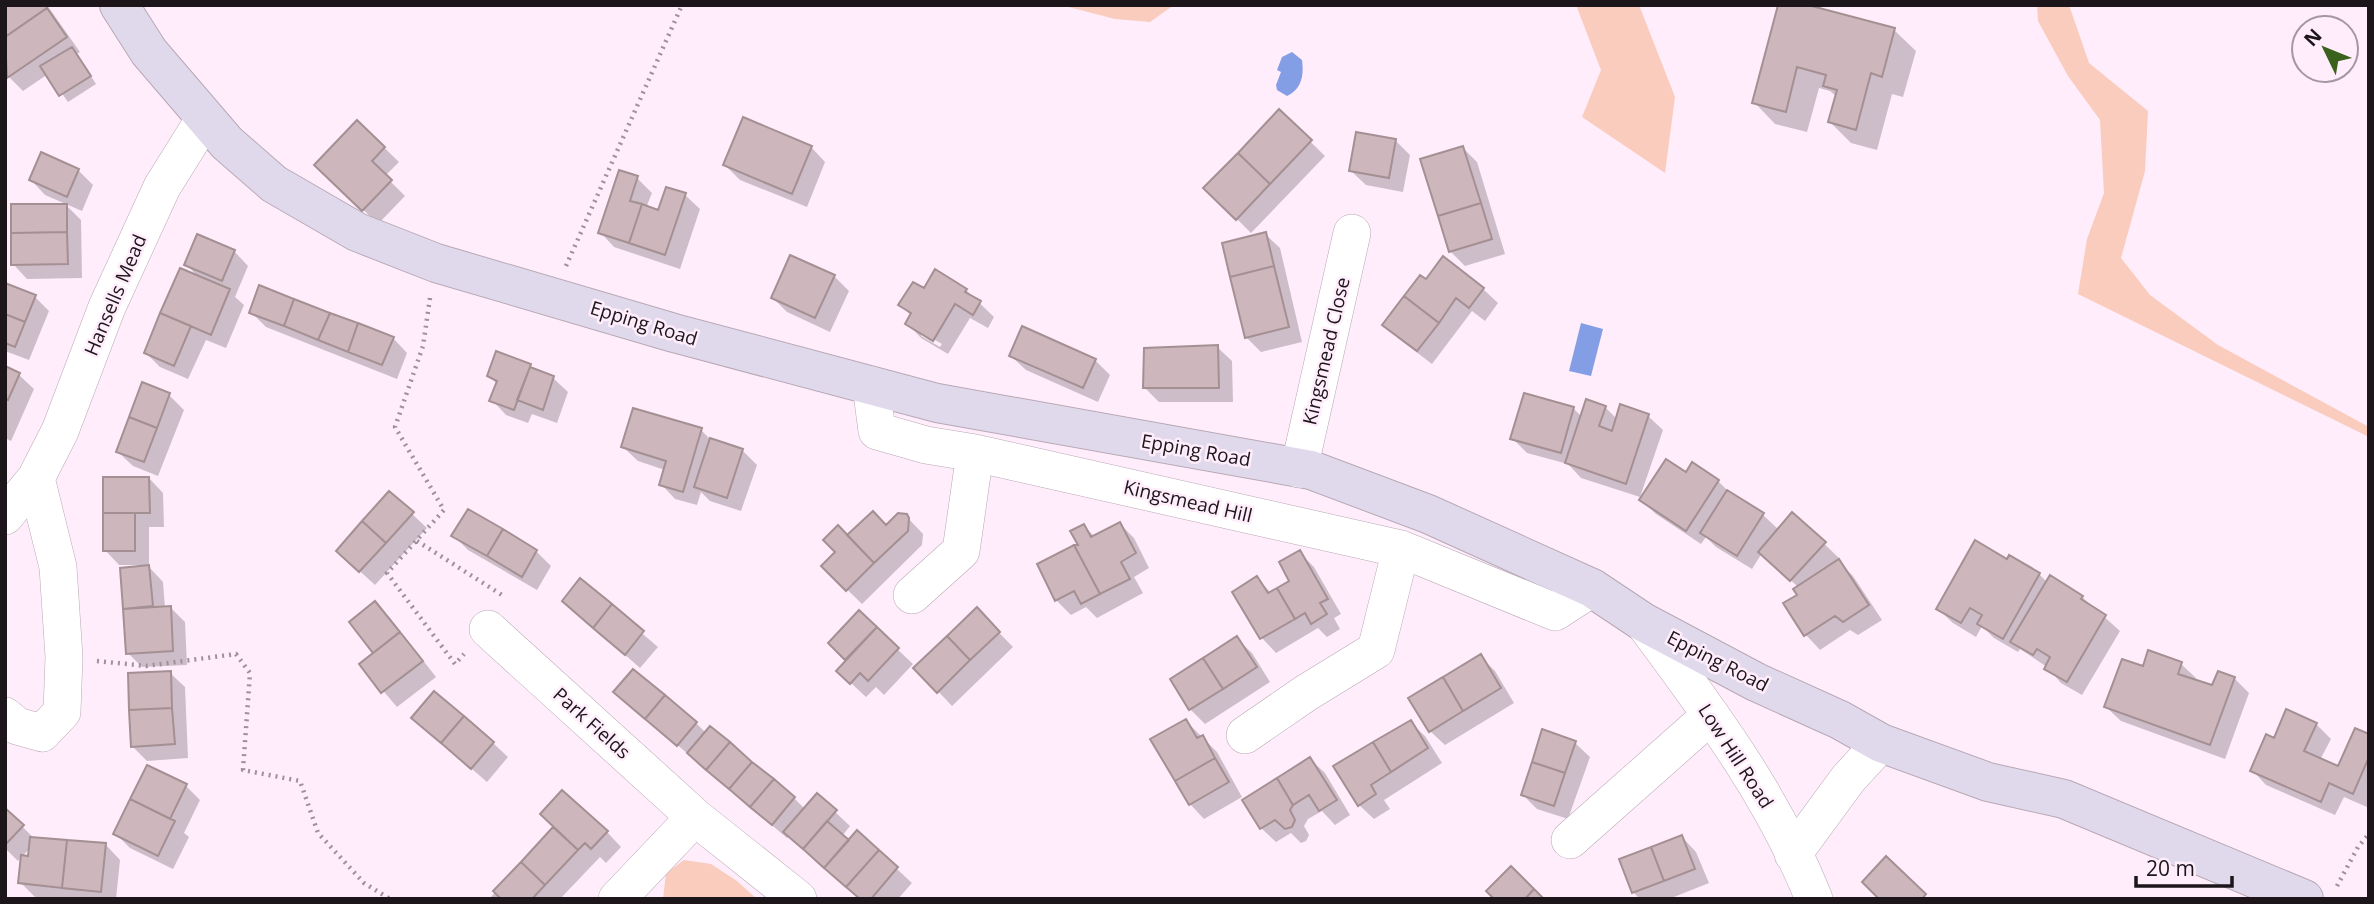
<svg xmlns="http://www.w3.org/2000/svg" width="2374" height="904" font-family="'Open Sans',sans-serif">
<style>
.green{fill:#faccbe}
.water{fill:#839ee5}
.shadow{fill:#0003;fill-rule:evenodd}
.building{fill:#ceb7bc;stroke:#a48f93;stroke-width:2}
.lines{fill:none;stroke-linecap:round;stroke-linejoin:round}
.street-casing{stroke:#b8a8b5;stroke-width:38}
.secondary-casing{stroke:#b8a8b5;stroke-width:40}
.path{stroke:#9e919c;stroke-width:4.5;stroke-dasharray:2 5;stroke-linecap:butt}
.street{stroke:#fff;stroke-width:37}
.secondary{stroke:#e0d9ec;stroke-width:38}
.labels{text-anchor:middle;dominant-baseline:central;stroke-width:5;stroke-linejoin:round;paint-order:stroke}
.street-label{font-size:19px;fill:#1c161b;stroke:#ffedfb}
</style>
<rect width="100%" height="100%" fill="#ffedfb"/>
<path class="green" d="M1061 5H1174L1150 22 1115 19Z
M1576 5H1639L1675 97 1665 173 1582 117 1601 70Z
M2037 5H2069L2089 63 2148 111 2145 171 2121 258 2150 295 2218 345 2369 427V437L2078 294 2087 239 2104 193 2100 120 2068 76 2038 21Z
M684 860 711 864 737 881 757 899H663L666 873Z"/>
<path class="water" d="M1292 52 1302 60C1304 75 1302 89 1287 96L1277 90 1276 85 1281 72 1277 70 1282 57Z
M1581 323 1603 329 1591 376 1569 371Z"/>
<path class="shadow" d="M5 5H47L80 52 77 54 96 84 68 102 48 74 23 91 5 73Z
M1780 5 1894 30 1916 51 1903 97 1892 94 1877 150 1851 143 1830 122 1837 97 1830 91 1819 88 1807 132 1775 124 1754 102Z
M1279 111 1325 156 1251 233 1206 188Z
M358 122 399 162 385 176 405 196 378 224 317 165Z
M1395 140 1410 155 1403 192 1366 185 1351 171Z
M811 147 825 162 807 207 740 180 725 165Z
M1463 148 1477 162 1505 254 1465 266 1450 251Z
M78 170 93 185 82 211 45 195 31 180Z
M637 178 652 193 646 208 659 212 685 195 700 209 680 269 614 247 600 232Z
M66 205 81 220 82 278 27 279 13 264Z
M1265 234 1280 248 1302 342 1261 352 1246 337Z
M234 251 248 266 235 297 244 305 226 348 206 340 188 379 160 367 146 353 199 278 186 264Z
M936 272 966 290 994 317 988 328 970 318 948 354 921 338 907 323 911 316 901 305 924 290ZM921 332 942 344 940 347 921 336Z
M834 276 849 291 830 332 787 312 773 298Z
M1426 282 1483 289 1498 303 1485 321 1472 311 1432 364 1399 339 1385 325Z
M5 285 35 297 49 311 29 360 5 351Z
M251 312 393 338 407 353 397 379 266 327Z
M1217 347 1232 361 1233 402H1159L1144 387Z
M497 354 553 378 568 392 557 423 532 414 528 423 506 415 492 400 498 385 489 376Z
M1011 356 1095 360 1110 375 1098 402 1026 370Z
M5 368 19 375 34 389 11 441 5 438Z
M169 395 184 410 158 476 133 466 118 452Z
M1605 407 1617 419 1648 416 1663 430 1640 497 1581 478 1568 464 1527 453 1512 438 1573 408 1582 417Z
M701 430 711 440 742 450 757 465 741 511 710 501 701 492 697 505 675 499 661 484 665 470 638 461 623 447Z
M1687 474 1718 481 1731 494 1762 514 1779 530 1793 514 1839 558 1837 560 1853 576 1882 620 1858 635 1850 630 1820 650 1806 635 1786 604 1799 595 1798 587 1762 553 1752 569 1716 547 1706 537 1701 544 1656 514 1641 500Z
M149 478 163 493 164 527H149V567L163 582 165 608 170 607 185 622 187 665 142 667 128 653 122 569 143 568V565H119L105 550Z
M412 514 427 528 375 585 353 565Z
M906 516 923 534 922 545 862 604 823 566 838 552 847 537 887 527Z
M1120 524 1134 538 1149 568 1134 577 1143 593 1097 618 1086 607 1071 615 1056 600 1080 546 1084 526 1095 537Z
M454 536 536 551 551 566 537 590 468 550Z
M1300 553 1314 567 1341 614 1334 618 1340 629 1327 637 1318 628 1276 653 1262 638 1234 593 1257 578 1271 593 1292 581Z
M2009 557 2039 574 2048 583 2051 578 2082 597 2120 631 2082 695 2061 683 2047 667 2020 649 2018 652 1994 638 1982 626 1976 637 1953 623 1938 609 2007 561Z
M581 581 658 647 640 668 564 601Z
M375 603 390 618 436 677 397 707 361 665 376 653 351 623Z
M977 610 1013 647 952 706 916 668Z
M859 613 913 664 884 695 876 687 866 697 838 671 848 660 830 643Z
M1237 639 1252 653 1270 682 1205 724 1190 709 1172 679Z
M1480 656 1495 671 1514 703 1445 745 1430 731Z
M2181 664 2196 678 2195 681 2213 688 2234 678 2249 693 2225 759 2121 721 2106 707 2144 669Z
M170 673 185 687 188 758 147 761 132 746Z
M615 692 696 723 706 733 794 798 805 809 817 795 850 826 842 836 849 842 858 833 912 883 898 899H860L789 836 787 838Z
M413 718 493 743 508 757 487 782Z
M1186 721 1217 752 1242 797 1204 819 1190 804Z
M1410 722 1425 736 1442 763 1384 800 1390 809 1374 819 1359 805 1336 767Z
M2316 724 2331 739 2320 760 2339 769 2369 736 2367 807 2344 797 2335 815 2266 785 2252 770 2274 740Z
M1575 743 1590 757 1568 819 1537 809 1523 795Z
M1310 759 1325 773 1350 815 1335 825 1322 811 1308 819 1304 826 1309 835 1306 841 1301 843 1291 833 1276 842 1261 828Z
M186 786 200 800 184 833 189 837 173 869 130 848 115 833Z
M5 810 35 839 106 845 120 860 116 899 35 897 20 882 30 858 31 847 18 861 5 848Z
M555 827 607 832 621 847 606 863 600 857 560 899H489Z
M1682 837 1696 852 1709 883 1669 899H1640L1633 892Z"/>
<path class="building" d="M5 5H45L47 8 5 37Z
M1778 5H1808L1895 28 1882 77 1871 73 1856 130 1828 122 1837 90 1823 86 1826 75 1797 67 1786 112 1752 103Z
M47 8 67 37 7 78 5 37Z
M72 47 91 76 59 96 40 66Z
M1279 109 1312 140 1270 184 1238 153Z
M743 117 812 146 792 194 723 165Z
M357 120 385 147 372 161 392 180 362 211 314 165Z
M1356 132 1396 139 1389 178 1349 171Z
M1463 146 1481 203 1438 216 1420 159Z
M41 152 79 169 67 197 29 180Z
M1238 153 1270 184 1236 220 1203 188Z
M619 170 638 176 630 201 642 204 629 243 598 233Z
M666 187 686 193 665 255 629 243 642 204 658 210Z
M1481 203 1492 239 1449 252 1438 216Z
M11 204H67V232L11 233Z
M67 232 68 264 11 265V233Z
M1266 232 1274 266 1230 277 1222 243Z
M197 234 235 250 222 281 184 265Z
M790 255 835 275 815 318 771 298Z
M1443 256 1484 288 1469 308 1456 298 1439 323 1404 296 1420 275 1426 279Z
M1274 266 1289 327 1245 338 1230 277Z
M180 268 230 289 211 335 160 313Z
M935 269 967 289 965 292 981 301 973 315 955 304 933 341 905 324 911 313 898 305 913 282 924 288Z
M5 283 36 295 25 322 5 314Z
M259 285 294 299 284 326 249 313Z
M1404 296 1439 323 1417 351 1382 325Z
M294 299 330 313 318 340 284 326Z
M160 313 191 326 174 366 144 353Z
M330 313 358 323 348 352 318 340Z
M5 314 25 322 15 347 5 343Z
M358 323 394 337 382 365 348 352Z
M1022 326 1096 359 1083 388 1009 356Z
M1218 345 1219 388H1143L1144 348Z
M496 351 531 364 514 410 489 401 497 381 487 376Z
M5 366 20 373 8 400 5 398Z
M530 367 554 376 543 410 517 400Z
M142 382 170 393 157 428 129 417Z
M1524 393 1574 407 1561 453 1510 439Z
M1586 399 1606 406 1599 426 1612 431 1620 404 1649 414 1626 484 1565 463Z
M633 408 702 428 683 492 659 485 666 461 621 447Z
M129 417 157 428 144 462 116 452Z
M710 438 743 449 727 498 694 487Z
M1666 459 1686 472 1692 462 1719 480 1686 531 1639 500Z
M103 477H149L150 513H103Z
M1727 490 1764 513 1737 556 1700 533Z
M389 491 414 512 386 543 362 521Z
M468 509 503 529 487 556 451 536Z
M873 511 886 525 898 513 907 514 909 518 908 531 874 563 847 535Z
M1792 512 1826 542 1790 581 1758 552Z
M103 513H135V551H103Z
M362 521 386 543 359 572 336 551Z
M1120 522 1136 553 1121 562 1130 579 1100 594 1074 545H1078L1070 531 1084 524 1091 537Z
M838 525 874 563 846 591 821 566 835 552 823 540Z
M503 529 537 550 522 577 487 556Z
M1975 540 2007 559 2009 555 2040 573 2003 639 1977 624 1982 615 1970 608 1961 623 1936 609Z
M1074 545 1100 594 1081 604 1074 591 1055 601 1037 564Z
M1300 550 1328 599 1320 603 1327 614 1311 624 1305 613 1295 619 1277 588 1289 581 1279 562Z
M1839 559 1869 605 1843 622 1835 616 1804 636 1783 603 1797 595 1793 589Z
M149 565 153 606 123 609 120 568Z
M2050 575 2083 596 2081 599 2106 615 2067 682 2044 669 2050 657 2037 649 2033 655 2010 642Z
M1257 576 1268 593 1277 588 1295 619 1260 639 1232 592Z
M580 578 612 604 593 628 562 601Z
M375 601 400 632 373 653 349 622Z
M612 604 644 631 625 655 593 628Z
M171 606 173 651 126 654 123 609Z
M977 607 1000 632 970 660 947 636Z
M859 610 877 627 845 660 828 643Z
M877 627 899 648 868 681 860 673 850 684 836 671Z
M400 632 423 661 381 693 359 664Z
M947 636 970 660 937 693 913 668Z
M1237 636 1257 667 1223 689 1203 658Z
M2148 650 2182 662 2178 674 2212 685 2218 671 2235 677 2210 745 2104 707 2122 659 2143 666Z
M1481 654 1501 688 1463 711 1443 677Z
M1203 658 1223 689 1189 710 1170 679Z
M633 669 665 695 645 719 613 692Z
M171 671 172 708 129 710 128 673Z
M1443 677 1463 711 1429 732 1408 698Z
M434 691 464 716 441 743 411 718Z
M665 695 697 722 677 746 645 719Z
M172 708 175 744 131 747 129 710Z
M2286 709 2317 723 2304 751 2338 766 2355 728 2369 734V757L2353 794 2329 783 2321 802 2250 771 2266 734 2274 738Z
M464 716 494 742 471 769 441 743Z
M1186 719 1197 738 1203 735 1215 758 1175 781 1150 739Z
M1411 720 1428 748 1391 772 1373 742Z
M710 726 730 742 706 770 687 753Z
M1542 729 1576 741 1565 773 1532 762Z
M730 742 752 762 729 789 706 770Z
M1373 742 1391 772 1371 785 1376 794 1358 806 1333 766Z
M1310 757 1337 800 1319 811 1309 795 1293 805 1277 778Z
M1215 758 1229 782 1189 805 1175 781Z
M752 762 774 779 750 807 729 789Z
M1532 762 1565 773 1554 806 1521 795Z
M147 765 187 784 170 819 130 799Z
M1277 778 1293 805 1290 810 1295 820 1292 827 1285 829 1275 820 1260 829 1242 800Z
M774 779 795 797 772 825 750 807Z
M562 790 608 831 591 849 585 843 578 850 540 814Z
M817 793 837 810 803 849 783 832Z
M130 799 175 821 158 856 113 834Z
M5 808 24 825 5 845Z
M827 821 849 840 824 868 803 849Z
M553 827 578 850 545 885 521 862Z
M857 830 879 850 846 887 824 868Z
M1682 835 1695 869 1664 881 1651 847Z
M30 837 67 840 62 888 18 883 21 855 28 856Z
M67 840 106 843 101 892 62 888Z
M1651 847 1664 881 1632 893 1619 859Z
M879 850 898 867 871 899H860L846 887Z
M1886 856 1926 894 1922 899H1879L1862 882Z
M521 862 545 885 532 899H501L493 891Z
M1511 866 1534 889 1525 899H1494L1486 891Z
M1534 889 1544 899H1525Z"/>
<g class="lines">
<defs>
<path id="street" d="M871 385 877 431 926 445 975 453 1401 549
M1299 469 1352 233
M5 516 36 478 60 431 107 307 162 187 205 118
M912 595 961 551 975 453
M1643 622C1708 710 1773 795 1814 899
M488 629 695 817 798 899
M5 716 17 726 42 733 62 712 64 657 58 567 36 478
M1245 735 1306 693 1376 650 1401 549 1555 612 1592 588
M1570 840 1711 715
M1793 854 1848 779 1881 743
M617 899 695 817"/>
<path id="secondary" d="M119 5 149 52 227 143 274 184 357 232 436 263 674 333 937 403 1311 470 1428 514 1592 588 1643 622 1756 682 1840 720 1881 743 1988 782 2064 799 2304 899"/>
</defs>
<use href="#street" class="street-casing"/>
<use href="#secondary" class="secondary-casing"/>
<path class="path" d="M566 266 682 5
M430 298 423 346 395 427 444 510 387 573 455 664 464 654
M417 541 502 595
M97 661 146 666 236 654 250 673 243 770 300 781 318 833 364 883 390 899
M2337 886 2358 847 2369 834"/>
<use href="#street" class="street"/>
<use href="#secondary" class="secondary"/>
</g>
<g class="labels">
<g class="street-label">
<text transform="translate(115 295) rotate(-67)">Hansells Mead</text>
<text transform="translate(644 323) rotate(17)">Epping Road</text>
<text transform="translate(1326 351) rotate(-77)">Kingsmead Close</text>
<text transform="translate(1196 450) rotate(10)">Epping Road</text>
<text transform="translate(1188 501) rotate(13)">Kingsmead Hill</text>
<text transform="translate(1718 661) rotate(27)">Epping Road</text>
<text transform="translate(592 723) rotate(42)">Park Fields</text>
<text transform="translate(1736 756) rotate(57)">Low Hill Road</text>
</g>
</g>
<rect width="2374" height="904" fill="none" stroke="#1c161b" stroke-width="14"/>
<g transform="translate(2325 49) rotate(313)"><circle r="33" fill="#ffedfb" stroke="#a497a1" stroke-width="2"/>
<path d="M0-5L12 26L0 18L-12 26Z" fill="#3b621d"/>
<text y="-10" font-size="19" font-weight="bold" text-anchor="middle" fill="#1c161b">N</text>
</g>
<path d="M2136 876v10h96v-10" fill="none" stroke="#1c161b" stroke-width="3.5"/>
<text x="2146" y="876" font-size="21" fill="#1c161b" stroke="#ffedfb" stroke-width="5" paint-order="stroke">20 m</text>
</svg>
